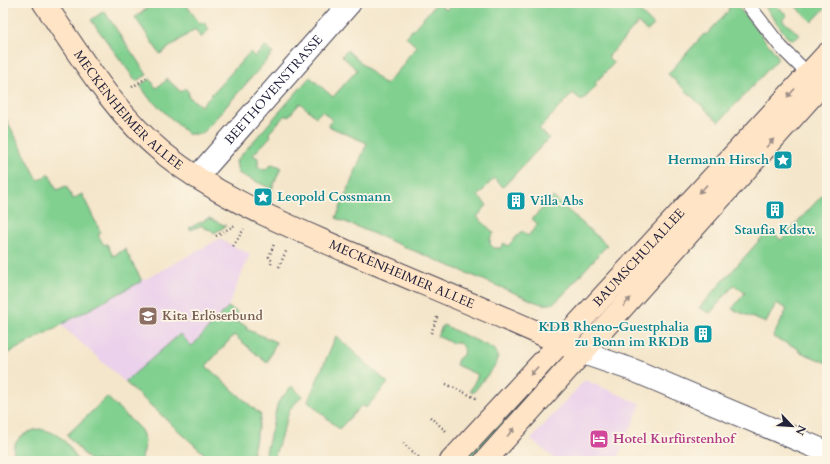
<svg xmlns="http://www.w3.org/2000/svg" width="830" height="464" font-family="Cardo,serif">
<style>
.built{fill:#ebd1eb}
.green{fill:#81d090;stroke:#527966}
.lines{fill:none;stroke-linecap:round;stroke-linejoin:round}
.lane-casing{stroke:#423f50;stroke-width:15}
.street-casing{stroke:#423f50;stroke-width:24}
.secondary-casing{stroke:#423f50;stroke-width:24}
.path{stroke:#423f50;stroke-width:2.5;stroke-dasharray:1 3;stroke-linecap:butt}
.lane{stroke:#fff;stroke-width:13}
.street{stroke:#fff;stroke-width:22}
.secondary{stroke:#ffe4c6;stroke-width:22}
.oneway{fill:#9c8d87}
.labels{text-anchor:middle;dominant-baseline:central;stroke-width:3.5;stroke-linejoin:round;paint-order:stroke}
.street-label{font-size:13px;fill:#22223b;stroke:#fcf5e5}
.culture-label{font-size:13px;font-weight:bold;fill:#0d838f;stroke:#fcf5e5;text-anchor:end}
.education-label{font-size:13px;font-weight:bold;fill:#785e54;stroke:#fcf5e5;text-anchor:start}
.hotel-label{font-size:13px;font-weight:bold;fill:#b23c85;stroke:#fcf5e5;text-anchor:start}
</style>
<rect width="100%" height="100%" fill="#fcf5e5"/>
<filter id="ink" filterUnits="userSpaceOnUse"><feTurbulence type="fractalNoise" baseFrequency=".025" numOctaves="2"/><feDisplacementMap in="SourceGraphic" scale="8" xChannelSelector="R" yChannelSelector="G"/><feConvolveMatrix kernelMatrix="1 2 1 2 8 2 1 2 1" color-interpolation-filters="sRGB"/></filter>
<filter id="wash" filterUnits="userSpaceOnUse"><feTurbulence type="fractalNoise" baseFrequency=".012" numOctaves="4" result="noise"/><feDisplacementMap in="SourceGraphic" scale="16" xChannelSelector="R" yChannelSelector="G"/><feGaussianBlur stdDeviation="0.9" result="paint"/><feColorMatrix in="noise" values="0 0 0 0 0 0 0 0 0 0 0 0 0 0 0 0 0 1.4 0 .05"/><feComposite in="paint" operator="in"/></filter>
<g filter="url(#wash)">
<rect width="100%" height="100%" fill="#f4e6ca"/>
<path class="built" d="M219 239 250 254 228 307 192 346 180 335 125 382 61 325Z
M585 380 641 404 619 455 614 461H557L531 439Z"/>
<path class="green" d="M155 3H185L200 24 204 22 209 30 201 38 195 29 160 54 135 17Z
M437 3 446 10 452 3H631L654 25 647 31 638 23 608 57 614 63 595 83 597 85 582 101 573 93 539 129 549 138 503 187 494 178 478 196 487 205 477 217 494 233 490 238V244L494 248H501L504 243 508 246 522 231 528 236 538 224 532 219 553 197 607 245 560 298C553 305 546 306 536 302L336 218 367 143 328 126 332 120 322 111 316 117 300 103 288 117 285 115 269 133 271 136 253 155 258 158V167L265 170 272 164 281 167 272 189 238 173 236 161 310 77 333 97 357 70 342 56 347 50 385 85 406 62 405 60 417 47 406 37Z
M733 3H735L777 55 778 59 719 122 668 74 704 34 706 35 729 10 728 8Z
M767 3H773L787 15 782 20 800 35C796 40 792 40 787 37L764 5Z
M797 3H827V6L812 22 794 5Z
M104 11 147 75 136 81 91 20Z
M265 46 273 53 202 134H188L149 98 140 85 150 79 156 88 167 80 166 78 181 92 185 88 189 93 188 96 201 106 250 52 255 57Z
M3 113 38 180 49 174 57 190 66 186 73 199 82 194 101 233 98 235 104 245 107 244 113 256 125 249 142 281 3 356Z
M827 190V363L798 351 799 349 773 337 787 309 776 303 766 323 732 309 745 293 734 285 710 313 699 308 765 234 767 236 771 231 781 240Z
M209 218 226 226 214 233 211 230 204 228 202 225 191 230 189 228Z
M228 307 237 312 234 321 247 326 246 329 276 342 267 363 234 335 206 366 261 415 251 461H212L125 382 180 334 192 346Z
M443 325 492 348 498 355 497 363 473 393 470 391 478 375 456 365 458 359 463 355 464 348 459 343H452L437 336Z
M336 336 388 383 366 408 362 405 339 429 308 401Z
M292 386 302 396 290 409 273 461H264L278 402Z
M530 386 536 389 470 461H459Z
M107 397 141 430 145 440 144 451 140 461H90L67 435Z
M40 429C61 433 68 443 78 461H16C7 443 24 431 40 429Z"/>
</g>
<g filter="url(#ink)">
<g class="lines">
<defs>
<path id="lane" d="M747 3 781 47 813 79"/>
<g id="street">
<path id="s1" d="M197 177 350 3"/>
<path d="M583 353 633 370 827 452"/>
</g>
<g id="secondary">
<path id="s2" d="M44 3C79 54 114 113 163 153 217 197 283 223 346 251 425 285 505 317 583 353"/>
<path id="s3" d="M451 461 827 54"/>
<path d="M485 461 827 79"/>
</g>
</defs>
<use href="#lane" class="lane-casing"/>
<use href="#street" class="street-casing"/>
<use href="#secondary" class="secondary-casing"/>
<path class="path" d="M132 87 148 77
M216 236 235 225
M233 246 244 229
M271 264 272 261 269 257 274 244
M279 267 287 249
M431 333 438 315
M446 384 478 399
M430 417 446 431
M403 443 423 461
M148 461 149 459"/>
<use href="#lane" class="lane"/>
<use href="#street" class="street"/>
<use href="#secondary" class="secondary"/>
</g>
<defs><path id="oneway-solid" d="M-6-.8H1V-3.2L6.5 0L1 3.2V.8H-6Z"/></defs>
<g class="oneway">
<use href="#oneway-solid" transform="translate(791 93) rotate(133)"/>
<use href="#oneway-solid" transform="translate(770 143) rotate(-48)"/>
<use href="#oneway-solid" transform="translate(703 189) rotate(133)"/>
<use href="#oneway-solid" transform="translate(627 302) rotate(-48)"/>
<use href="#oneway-solid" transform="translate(534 371) rotate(133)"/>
<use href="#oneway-solid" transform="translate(511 432) rotate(-48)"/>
</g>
</g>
<defs>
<symbol id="sight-square" viewBox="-11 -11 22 22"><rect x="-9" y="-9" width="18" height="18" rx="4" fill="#0f9aa8" stroke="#fcf5e5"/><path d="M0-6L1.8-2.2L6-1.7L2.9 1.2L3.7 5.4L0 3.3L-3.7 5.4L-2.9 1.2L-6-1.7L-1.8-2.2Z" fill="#fff"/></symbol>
<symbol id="building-square" viewBox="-11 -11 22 22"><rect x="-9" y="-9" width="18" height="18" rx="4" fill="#0f9aa8" stroke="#fcf5e5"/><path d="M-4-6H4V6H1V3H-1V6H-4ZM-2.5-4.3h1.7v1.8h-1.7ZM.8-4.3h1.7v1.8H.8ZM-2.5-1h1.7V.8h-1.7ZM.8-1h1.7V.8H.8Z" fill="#fff"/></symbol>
<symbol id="school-square" viewBox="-11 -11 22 22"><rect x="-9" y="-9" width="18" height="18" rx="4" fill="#8d6e63" stroke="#fcf5e5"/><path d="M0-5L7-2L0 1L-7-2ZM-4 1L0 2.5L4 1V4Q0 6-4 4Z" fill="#fff"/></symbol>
<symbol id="hotel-square" viewBox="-11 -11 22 22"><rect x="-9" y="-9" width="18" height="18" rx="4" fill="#d1479c" stroke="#fcf5e5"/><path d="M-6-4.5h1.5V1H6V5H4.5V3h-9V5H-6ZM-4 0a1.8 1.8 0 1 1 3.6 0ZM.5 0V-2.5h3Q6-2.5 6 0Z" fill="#fff"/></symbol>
</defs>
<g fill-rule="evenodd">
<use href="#sight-square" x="772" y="149" width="22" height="22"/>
<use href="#sight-square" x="252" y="186" width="22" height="22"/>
<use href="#building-square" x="505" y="190" width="22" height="22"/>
<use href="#building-square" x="764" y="199" width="22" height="22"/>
<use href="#school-square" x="137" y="305" width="22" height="22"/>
<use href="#building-square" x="692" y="323" width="22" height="22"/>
<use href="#hotel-square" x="588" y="428" width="22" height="22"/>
</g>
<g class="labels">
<g class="street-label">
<text stroke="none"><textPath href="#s1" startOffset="116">BEETHOVENSTRASSE</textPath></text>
<text stroke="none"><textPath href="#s2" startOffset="137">MECKENHEIMER ALLEE</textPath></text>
<text stroke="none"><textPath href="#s3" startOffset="277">BAUMSCHULALLEE</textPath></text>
<text stroke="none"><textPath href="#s2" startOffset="461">MECKENHEIMER ALLEE</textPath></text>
</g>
<g class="culture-label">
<text x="769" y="160">Hermann Hirsch</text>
<text x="277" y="197" text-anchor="start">Leopold Cossmann</text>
<text x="530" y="201" text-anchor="start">Villa Abs</text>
<text x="775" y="230" text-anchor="middle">Staufia Kdstv.</text>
<text x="689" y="327">KDB Rheno-Guestphalia<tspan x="689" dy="15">zu Bonn im RKDB</tspan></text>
</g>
<g class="education-label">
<text x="162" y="316">Kita Erlöserbund</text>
</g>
<g class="hotel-label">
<text x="613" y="439">Hotel Kurfürstenhof</text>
</g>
</g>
<rect width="830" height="464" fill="none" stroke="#fcf5e5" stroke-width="16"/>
<g transform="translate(792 426) rotate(115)" stroke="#fcf5e5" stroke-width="3" paint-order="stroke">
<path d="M0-3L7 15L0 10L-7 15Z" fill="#22223b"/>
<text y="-6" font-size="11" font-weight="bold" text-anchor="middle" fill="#22223b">N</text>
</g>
</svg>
